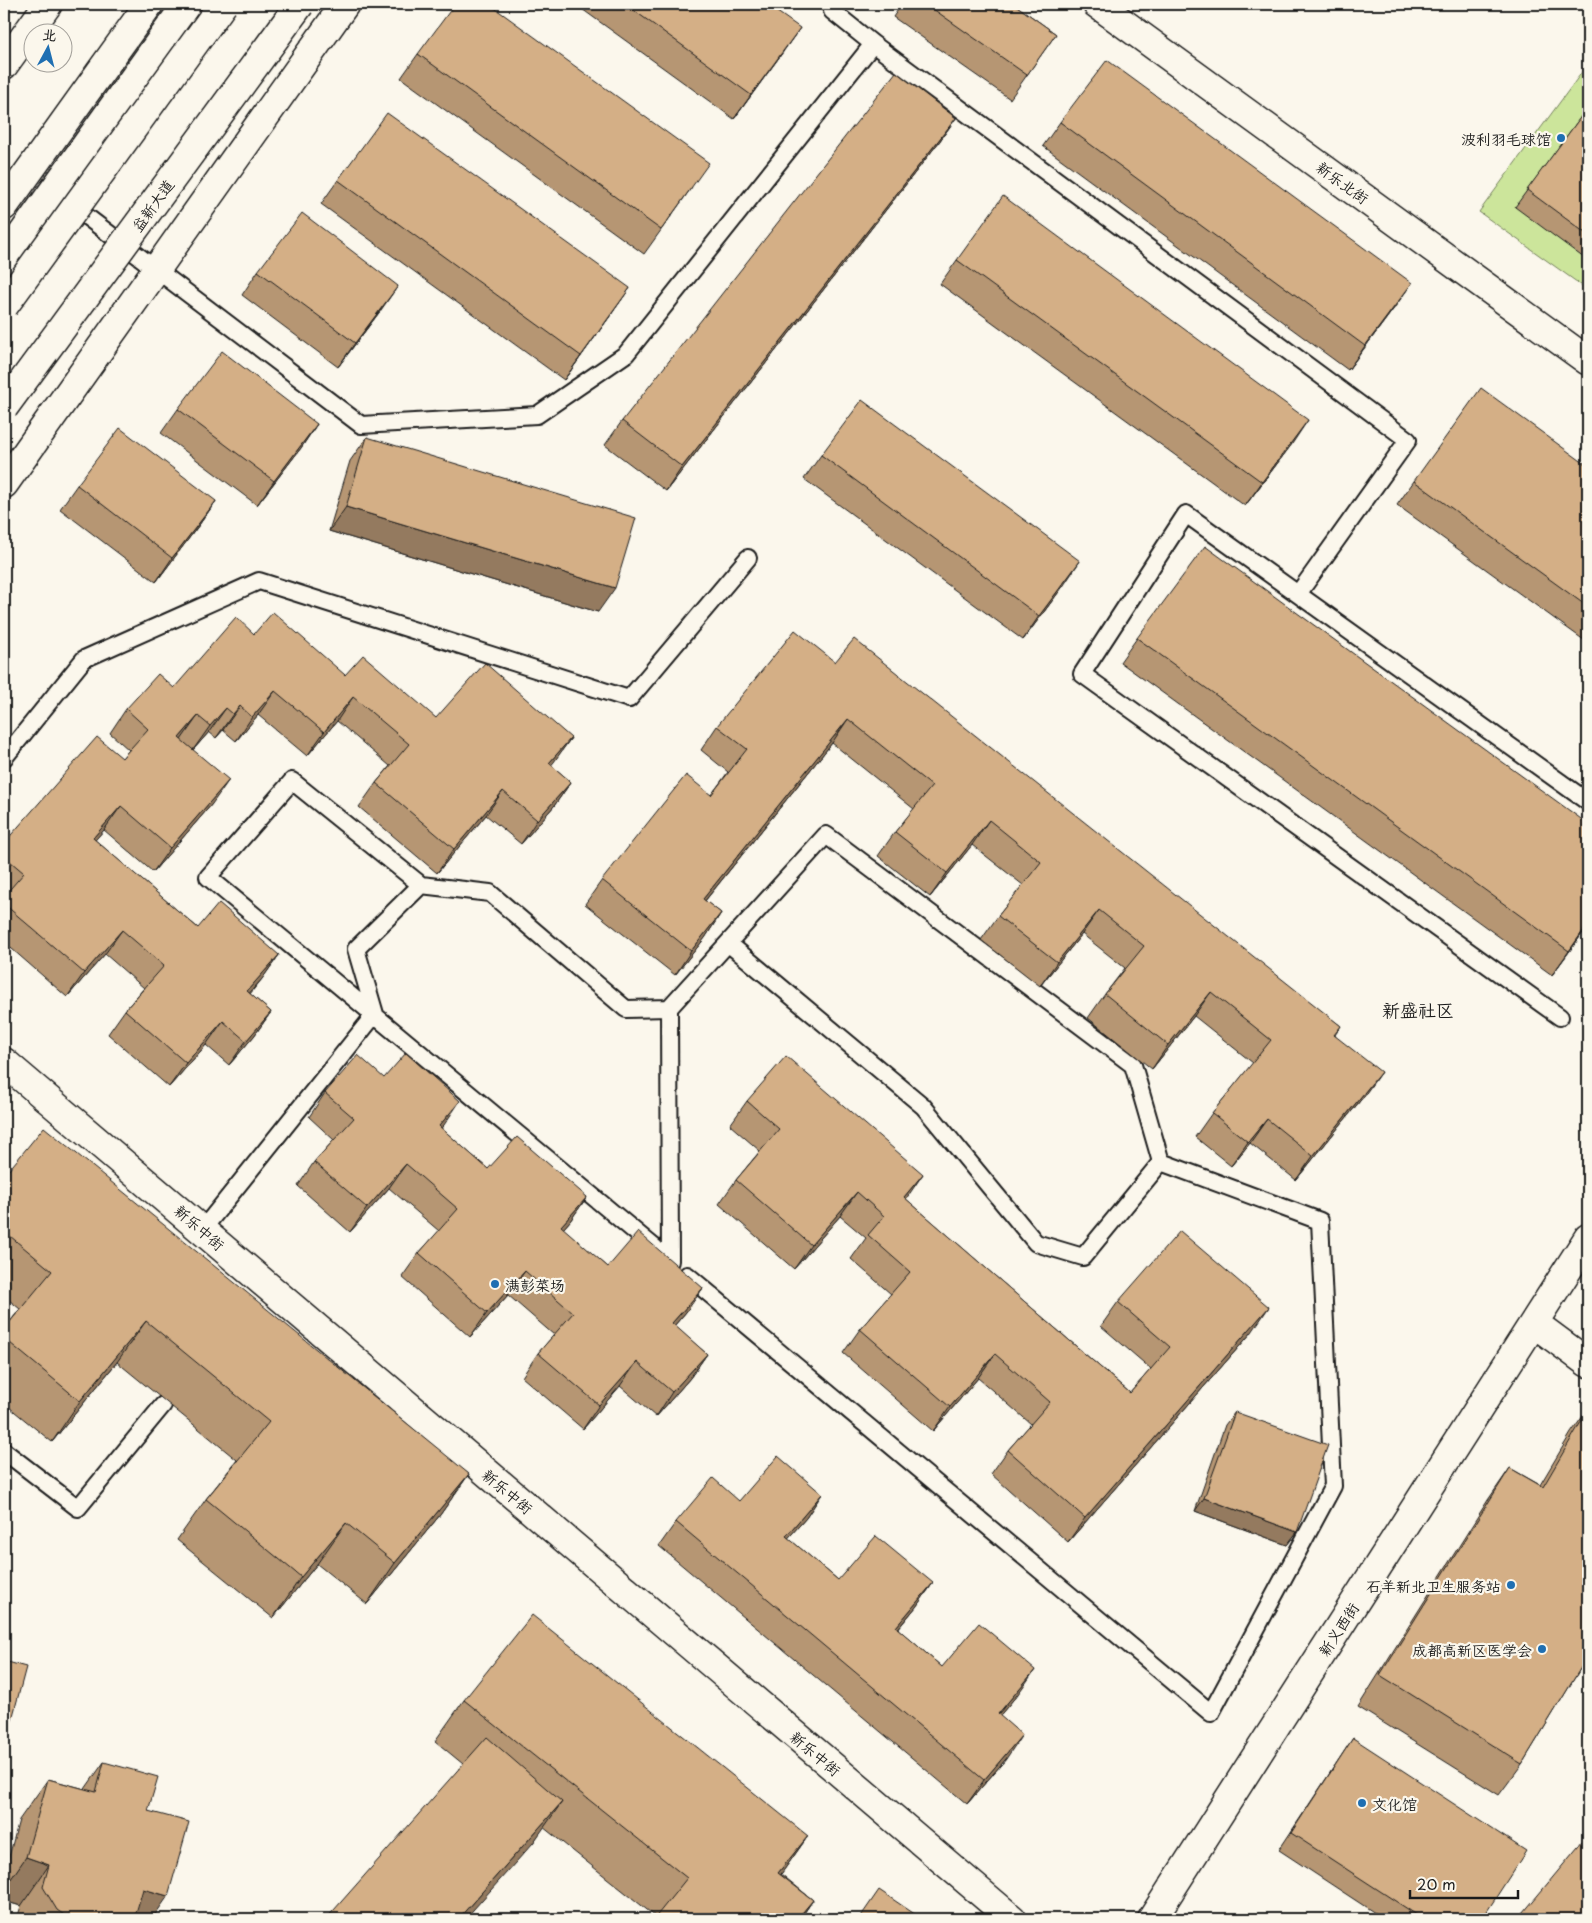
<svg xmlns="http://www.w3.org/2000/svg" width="1592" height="1923" font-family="'Playpen Sans','LXGW WenKai TC',sans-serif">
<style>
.green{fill:#cce59b;stroke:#74805c}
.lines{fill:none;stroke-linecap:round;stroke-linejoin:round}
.lane-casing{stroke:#1c1c1c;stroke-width:20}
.street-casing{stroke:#1c1c1c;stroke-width:31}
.secondary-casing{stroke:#1c1c1c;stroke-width:31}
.primary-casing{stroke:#1c1c1c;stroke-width:31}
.highway-casing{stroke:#1c1c1c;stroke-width:31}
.lane{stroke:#fbf7ec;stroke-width:16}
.street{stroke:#fbf7ec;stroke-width:28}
.secondary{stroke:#fbf7ec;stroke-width:28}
.primary{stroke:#fbf7ec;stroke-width:28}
.highway{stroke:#fbf7ec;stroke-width:28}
.primary-bridge-casing{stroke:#1c1c1c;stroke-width:31;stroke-linecap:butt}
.highway-bridge-casing{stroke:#1c1c1c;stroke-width:31;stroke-linecap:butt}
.primary-bridge{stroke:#fbf7ec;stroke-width:28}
.highway-bridge{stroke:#fbf7ec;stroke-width:28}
.wall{fill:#b69673;stroke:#1c1c1c}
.shaded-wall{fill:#947a5e;stroke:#1c1c1c}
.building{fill:#d4af86;stroke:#1c1c1c}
.poi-dot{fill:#1f6fb2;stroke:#fbf7ec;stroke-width:2}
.labels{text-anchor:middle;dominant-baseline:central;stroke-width:4.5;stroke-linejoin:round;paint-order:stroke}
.poi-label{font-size:15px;fill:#1c1c1c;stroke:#fbf7ec;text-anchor:end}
.street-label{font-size:15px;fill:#1c1c1c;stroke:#fbf7ec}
.quarter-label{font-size:18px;fill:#1c1c1c;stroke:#fbf7ec}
</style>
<rect width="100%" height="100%" fill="#fbf7ec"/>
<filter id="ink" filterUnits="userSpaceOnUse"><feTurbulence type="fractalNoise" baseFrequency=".02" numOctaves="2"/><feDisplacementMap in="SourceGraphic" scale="10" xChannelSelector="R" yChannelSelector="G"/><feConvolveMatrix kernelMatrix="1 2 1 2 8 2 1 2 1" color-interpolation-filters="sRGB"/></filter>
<g filter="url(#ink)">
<path class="green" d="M1588 64V290L1479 212Z"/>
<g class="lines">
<defs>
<path id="lane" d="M873 44 1408 440 1298 594
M70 204 361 425 537 415 626 354 873 44 832 11 837 4
M4 758 84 659 259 581 629 699 748 558
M421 885 292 781 208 877 655 1248
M669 1008 670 1261
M1560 1017 1082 674 1186 514 1588 802
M203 1229 375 1014 356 949 421 885 490 893 626 1009 669 1008 826 835 1133 1065 1161 1162 1083 1257 1036 1243 923 1106 728 943
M687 1275 1211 1713 1333 1486 1320 1221 1161 1162
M4 1451 78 1508 163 1405"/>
<path id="street" d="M4 1062 1012 1919
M1534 1323 1588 1363
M1152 1919 1588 1238"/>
<path id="secondary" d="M1097 4 1588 361
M4 260 187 4
M4 484 345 4"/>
<path id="primary" d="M4 65 48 4"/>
<path id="highway" d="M4 206 149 4"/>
</defs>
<use href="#lane" class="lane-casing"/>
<use href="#street" class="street-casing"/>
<use href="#secondary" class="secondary-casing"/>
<use href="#primary" class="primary-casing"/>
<use href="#highway" class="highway-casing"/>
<use href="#lane" class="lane"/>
<use href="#street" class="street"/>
<use href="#secondary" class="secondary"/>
<use href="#primary" class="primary"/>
<use href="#highway" class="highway"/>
<defs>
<path id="primary-bridge" d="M4 407 300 4"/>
<path id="highway-bridge" d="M4 306 223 4"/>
</defs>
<use href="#primary-bridge" class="primary-bridge-casing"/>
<use href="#highway-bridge" class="highway-bridge-casing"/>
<use href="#primary-bridge" class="primary-bridge"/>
<use href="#highway-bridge" class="highway-bridge"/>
</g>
<path class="wall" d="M575 4H766L783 52 734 119Z
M902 4H1014L1056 34 1010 99 893 17Z
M418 54 692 187 644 254 401 78Z
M1588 107V261L1515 207Z
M956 118 939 142 666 491 605 445 622 421Z
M1060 122 1395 307 1348 370 1043 146Z
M338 180 613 312 564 380 321 204Z
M957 260 1292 444 1245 506 940 284Z
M258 271 381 310 338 367 242 295Z
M178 409 317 424 301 448 257 505 161 433Z
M367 437 598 612 329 531 350 461Z
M821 455 1064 585 1023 640 804 479Z
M1588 466V643L1397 505 1414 481Z
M77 485 216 501 199 525 156 582 60 509Z
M254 634 345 675 436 718 571 738 551 765 571 782 554 806 521 844 486 815 437 873 359 807 376 783 390 766 337 721 307 756 258 715 236 741 223 730 216 738 209 732 193 750 212 804 153 872 104 830 95 840 198 928 279 955 262 979 250 994 271 1012 254 1036 229 1065 206 1045 169 1087 108 1034 125 1010 144 988 105 954 67 997 4 942V896L5 895H4V843L122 758 129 750 110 733 126 709 174 688Z
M1137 638 1588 926 1552 975 1120 662Z
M835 662 1341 1026 1335 1035 1364 1096 1296 1180 1250 1143 1231 1166 1195 1137 1212 1113 1253 1063 1194 1016 1152 1069 1088 1018 1105 994 1125 968 1082 934 1040 986 981 940 998 916 1023 885 972 845 930 897 878 856 895 832 914 809 832 743 705 901 721 913 705 938 675 975 585 904 602 880 711 795 728 772 701 750 717 726Z
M384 1078 444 1125 441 1128 488 1169 587 1197 570 1221 563 1229 608 1267 703 1288 686 1312 674 1326 707 1354 690 1378 656 1417 620 1386 583 1429 522 1377 538 1353 554 1335 508 1295 470 1337 402 1277 419 1253 439 1231 389 1188 350 1232 298 1186 314 1162 334 1140 309 1117 325 1093Z
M747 1101 906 1199 1130 1393 1151 1369 1101 1326 1118 1302 1252 1332 1068 1542 991 1474 1008 1450 1031 1424 978 1378 933 1431 843 1353 860 1329 891 1294 851 1259 866 1238 840 1216 794 1269 719 1204 736 1180 760 1151 730 1125Z
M4 1176 469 1474 440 1515 367 1604 317 1564 273 1618 177 1540 206 1499 237 1460 117 1362 52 1442 4 1403V1329L20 1309 4 1296Z
M1588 1409V1656L1522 1764 1499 1795 1358 1707 1488 1500 1510 1468 1540 1485 1571 1433Z
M1235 1412 1297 1532 1287 1545 1195 1511 1225 1425Z
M822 1494 806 1518 788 1538 838 1580 933 1583 916 1607 898 1629 942 1667 1018 1694 1000 1715 1006 1759 967 1804 659 1546 676 1522 739 1501Z
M464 1700 808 1836 781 1874 813 1900 800 1919H654L656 1917 543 1827 533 1843 463 1764 435 1741Z
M1353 1738 1482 1919H1384L1279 1850Z
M104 1762 148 1811 152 1919H17L21 1906 4 1901V1875L19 1820 48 1779 85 1789Z"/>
<path class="shaded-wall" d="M800 28 783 52 734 119 751 95Z
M956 118 939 142 666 491 682 467Z
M1412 283 1395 307 1348 370 1365 346Z
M398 286 381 310 338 367 355 343Z
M630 288 613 312 564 380 581 356Z
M1308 420 1292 444 1245 506 1262 482Z
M317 424 301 448 257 505 274 481Z
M216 501 199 525 156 582 172 558Z
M346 507 615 588 598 612 329 531Z
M1080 561 1064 585 1023 640 1039 616Z
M275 691 258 715 236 741 252 717Z
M353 697 337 721 307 756 324 732Z
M240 706 223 730 216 738 233 714Z
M226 708 209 732 193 750 210 726Z
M198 716 181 740 179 738Z
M848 719 832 743 687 923 703 899Z
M571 738 554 762 532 788 549 763Z
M229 780 212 804 153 872 170 848Z
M571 782 554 806 521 844 537 820Z
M503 791 486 815 437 873 454 849Z
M121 806 104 830 76 862 93 838Z
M989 820 972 845 930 897 947 873Z
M1099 910 1082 934 1040 986 1057 962Z
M721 913 705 938 675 975 691 951Z
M1588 924V926L1552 975 1569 951Z
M122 930 105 954 67 997 84 973Z
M279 955 262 979 230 1015 247 991Z
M1211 992 1194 1016 1152 1069 1168 1045Z
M271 1012 254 1036 229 1065 246 1041Z
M223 1021 206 1045 169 1087 186 1063Z
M1381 1072 1364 1096 1296 1180 1313 1156Z
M460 1101 444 1125 422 1150 439 1126Z
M1267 1119 1250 1143 1231 1166 1248 1142Z
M406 1164 389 1188 350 1232 367 1208Z
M923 1174 906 1199 904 1197Z
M857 1192 840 1216 794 1269 811 1245Z
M587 1197 570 1221 544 1251 561 1226Z
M525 1271 508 1295 470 1337 487 1313Z
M703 1288 686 1312 655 1348 672 1323Z
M1269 1307 1252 1332 1068 1542 1085 1518Z
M146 1321 117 1362 52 1442 80 1401Z
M707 1354 690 1378 656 1417 672 1392Z
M995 1354 978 1378 933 1431 950 1407Z
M637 1362 620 1386 583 1429 599 1405Z
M469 1474 440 1515 367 1604 395 1563Z
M822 1494 806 1518 769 1560 786 1536Z
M1204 1498 1297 1532 1287 1545 1195 1511Z
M346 1523 317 1564 273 1618 301 1577Z
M933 1583 916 1607 879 1651 896 1627Z
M1035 1670 1018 1694 981 1738 998 1714Z
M1022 1735 1006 1759 967 1804 984 1780Z
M562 1802 533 1843 465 1919H458Z
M808 1836 779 1877 778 1873Z
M26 1857 49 1865 21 1906 4 1901V1889Z
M143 1889 168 1896 152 1919H121Z
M813 1900 800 1919H797Z"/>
<path class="building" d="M455 4H489L709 163 661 230 418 54Z
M625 4H766L800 28 751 95Z
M926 4H1014L1056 34 1027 75Z
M1107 60 1412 283 1365 346 1060 122Z
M896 72 956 118 682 467 622 421Z
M1588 107V235L1527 190Z
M387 113 630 288 581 356 338 180Z
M1003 196 1308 420 1262 482 957 260Z
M302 213 398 286 355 343 258 271Z
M222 351 317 424 274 481 178 409Z
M1481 388 1588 466V607L1414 481Z
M862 400 1080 561 1039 616 821 455Z
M120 428 216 501 172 558 77 485Z
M367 437 636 518 615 588 346 507Z
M1205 546 1588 824V924L1569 951 1137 638Z
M273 612 345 675 363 655 436 718 485 663 571 738 549 763 571 782 537 820 503 791 454 849 376 783 409 744 353 697 324 732 275 691 252 717 240 706 233 714 226 708 210 726 198 716 179 738 229 780 170 848 121 806 93 838 198 928 219 903 279 955 247 991 271 1012 246 1041 223 1021 186 1063 125 1010 164 966 122 930 84 973 4 904V896L24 873 4 856V843L97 737 122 758 148 729 126 709 158 674 174 688 236 617 254 634Z
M795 630 835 662 854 639 1341 1026 1334 1035 1381 1072 1313 1156 1267 1119 1248 1142 1212 1113 1271 1040 1211 992 1168 1045 1105 994 1144 946 1099 910 1057 962 998 916 1041 862 989 820 947 873 895 832 932 786 848 719 703 899 721 913 691 951 602 880 686 775 711 795 747 749 717 726Z
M406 1053 460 1101 439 1126 488 1169 517 1137 587 1197 561 1226 608 1267 638 1232 703 1288 672 1323 707 1354 672 1392 637 1362 599 1405 538 1353 573 1313 525 1271 487 1313 419 1253 458 1209 406 1164 367 1208 314 1162 354 1118 325 1093 358 1055 384 1078Z
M786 1056 923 1174 904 1197 1130 1393 1170 1347 1118 1302 1180 1231 1269 1307 1085 1518 1008 1450 1050 1402 995 1354 950 1407 860 1329 910 1272 868 1235 884 1216 857 1192 811 1245 736 1180 779 1129 747 1101Z
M44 1127 469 1474 395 1563 346 1523 301 1577 206 1499 269 1422 146 1321 80 1401 4 1338V1329L52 1271 4 1231V1176Z
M1588 1410V1656L1522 1764 1380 1675 1510 1468 1543 1487Z
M1235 1412 1328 1445 1297 1532 1204 1498Z
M778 1456 822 1494 786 1536 838 1580 876 1536 933 1583 896 1627 942 1667 979 1623 1035 1670 998 1714 1022 1735 984 1780 676 1522 713 1478 739 1501Z
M532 1615 808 1836 778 1873 813 1900 797 1919H654L687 1878 464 1700Z
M4 1661 26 1667 6 1742 4 1741Z
M487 1737 562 1802 458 1919H326Z
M1353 1738 1526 1851 1482 1919H1423L1291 1833Z
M104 1762 158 1777 148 1811 189 1822 168 1896 143 1889 136 1913 128 1919H70L57 1910 43 1887 49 1865 26 1857 48 1779 96 1792Z
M1588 1835V1919H1518Z
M879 1890 922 1919H859Z"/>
</g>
<g class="poi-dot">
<circle cx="1561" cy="138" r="5"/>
<circle cx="495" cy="1284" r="5"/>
<circle cx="1511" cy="1585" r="5"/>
<circle cx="1542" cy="1649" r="5"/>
<circle cx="1362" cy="1803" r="5"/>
</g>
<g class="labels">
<g class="poi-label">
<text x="1551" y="138">波利羽毛球馆</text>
<text x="505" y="1284" text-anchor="start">满彭菜场</text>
<text x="1501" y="1585">石羊新北卫生服务站</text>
<text x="1532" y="1649">成都高新区医学会</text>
<text x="1372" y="1803" text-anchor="start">文化馆</text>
</g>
<g class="street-label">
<text transform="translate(1343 182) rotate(36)">新乐北街</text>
<text transform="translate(152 205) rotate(-54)">益新大道</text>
<text transform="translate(200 1227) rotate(41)">新乐中街</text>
<text transform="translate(508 1491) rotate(40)">新乐中街</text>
<text transform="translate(1338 1629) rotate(-57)">新义西街</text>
<text transform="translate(816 1753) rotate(40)">新乐中街</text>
</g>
<g class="quarter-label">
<text x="1418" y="1009">新盛社区</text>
</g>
</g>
<rect width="1592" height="1923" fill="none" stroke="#fbf7ec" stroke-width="20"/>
<rect x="10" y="10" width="1572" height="1903" fill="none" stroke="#1c1c1c" stroke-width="2" filter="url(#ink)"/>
<g transform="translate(48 48) rotate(7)"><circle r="24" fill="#fbf7ec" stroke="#a29f99"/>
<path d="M0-4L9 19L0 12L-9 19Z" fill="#1f6fb2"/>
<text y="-8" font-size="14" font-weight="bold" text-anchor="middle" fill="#1c1c1c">北</text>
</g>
<path d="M1410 1890v8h108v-8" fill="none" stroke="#1c1c1c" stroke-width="2.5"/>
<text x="1417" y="1890" font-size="15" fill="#1c1c1c" stroke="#fbf7ec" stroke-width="4" paint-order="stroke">20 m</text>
</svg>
